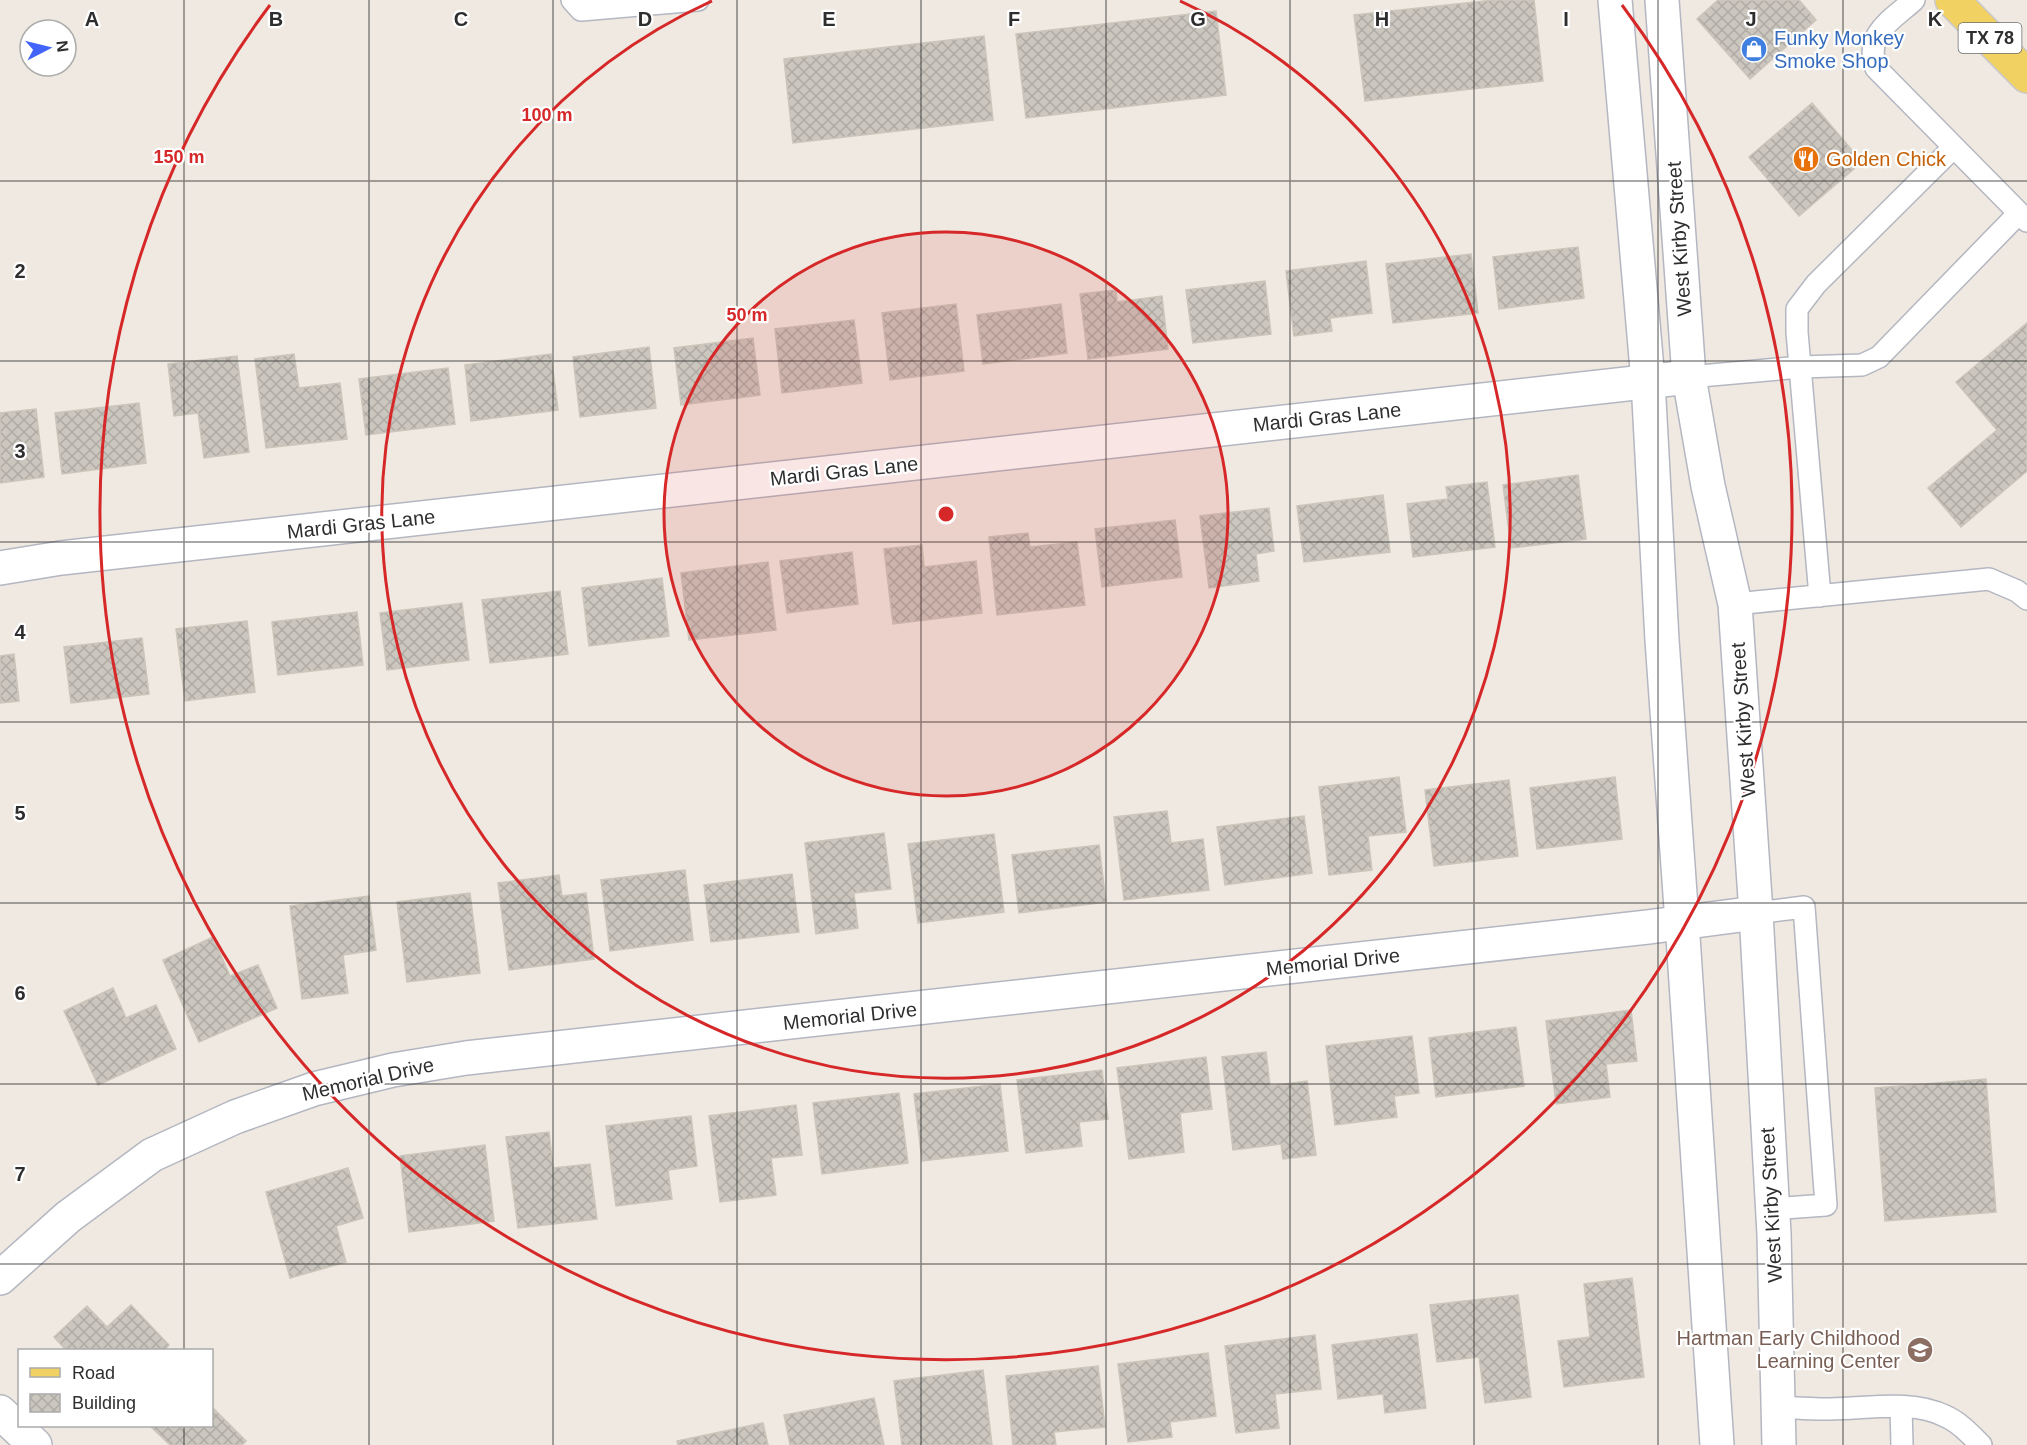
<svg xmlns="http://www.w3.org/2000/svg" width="2027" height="1445" font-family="Helvetica,sans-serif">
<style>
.building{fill:url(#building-cross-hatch);stroke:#cbc5ba;stroke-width:1.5}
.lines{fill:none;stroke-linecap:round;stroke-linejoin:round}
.lane-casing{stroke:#b4b7c1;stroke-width:24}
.street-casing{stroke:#b4b7c1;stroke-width:36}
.secondary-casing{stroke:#b4b7c1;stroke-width:36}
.primary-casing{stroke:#c9c9c9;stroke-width:36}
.lane{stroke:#fff;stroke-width:21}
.street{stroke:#fff;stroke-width:33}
.secondary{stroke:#fff;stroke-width:33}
.primary{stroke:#f2d163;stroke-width:33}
.grid{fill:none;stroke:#2e2e2e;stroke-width:1.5;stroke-opacity:0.55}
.ring{fill:none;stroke:#d62828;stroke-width:3}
.labels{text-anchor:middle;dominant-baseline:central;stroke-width:4.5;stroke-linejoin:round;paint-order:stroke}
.shield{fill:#fff;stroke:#6d6d6d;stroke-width:1.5}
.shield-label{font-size:18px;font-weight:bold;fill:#2e2e2e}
.shop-label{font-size:20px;fill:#366cbe;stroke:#fff;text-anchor:start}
.food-label{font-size:20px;fill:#c56008;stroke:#fff;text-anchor:start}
.street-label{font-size:20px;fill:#2e2e2e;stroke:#fff}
.education-label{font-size:20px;fill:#785e54;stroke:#fff;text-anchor:end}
.grid-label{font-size:20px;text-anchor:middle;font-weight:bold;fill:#2e2e2e;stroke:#fff;stroke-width:4.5;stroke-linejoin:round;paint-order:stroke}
.centre{fill:#d62828;stroke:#fff;stroke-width:3}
.ring-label{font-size:18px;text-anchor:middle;font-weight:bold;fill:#d62828;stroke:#fff;stroke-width:4.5;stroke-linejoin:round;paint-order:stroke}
</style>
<defs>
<pattern id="building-cross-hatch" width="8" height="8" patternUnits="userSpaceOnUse" patternTransform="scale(1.5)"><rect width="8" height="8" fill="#cbc7bf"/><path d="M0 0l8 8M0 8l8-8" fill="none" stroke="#afaba4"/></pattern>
</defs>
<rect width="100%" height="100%" fill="#efe9e1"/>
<path class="building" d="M1494 0H1534L1543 81 1365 101 1354 15Z
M1718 0H1799L1816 20 1750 79 1697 19Z
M1216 11 1226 95 1026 118 1016 34Z
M984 36 993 120 793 143 784 59Z
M1812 103 1862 162 1799 216 1749 157Z
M1578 247 1584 298 1499 309 1493 257Z
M1471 254 1478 313 1393 323 1386 264Z
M1366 261 1372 313 1330 318 1332 331 1294 336 1286 271Z
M1265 281 1271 334 1193 343 1186 290Z
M1116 290 1117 302 1162 296 1168 349 1088 359 1080 294Z
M956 304 964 371 890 380 882 313Z
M1061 304 1067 353 983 364 977 315Z
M854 320 862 383 782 393 775 329Z
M2027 323V471L1961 527 1928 488 1997 430 1956 382Z
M753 338 760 395 681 405 674 348Z
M649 347 656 408 580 417 573 357Z
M294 354 299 388 340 383 347 439 266 448 255 359Z
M551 354 558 410 471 421 465 365Z
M237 356 249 452 204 458 198 413 174 416 168 364Z
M448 368 455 424 366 435 359 379Z
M139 403 146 463 62 474 55 413Z
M36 409 44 477 0 483V413Z
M1578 475 1586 539 1511 548 1503 485Z
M1487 482 1495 547 1413 557 1407 504 1448 499 1446 487Z
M1383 495 1390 552 1304 562 1297 506Z
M1269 508 1274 551 1256 554 1259 581 1209 588 1200 516Z
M1175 520 1182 577 1102 587 1095 529Z
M1028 533 1030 547 1077 542 1085 605 997 615 989 537Z
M922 545 924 567 976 561 982 613 893 624 884 549Z
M852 552 858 604 787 613 780 561Z
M768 562 776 630 689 640 681 573Z
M662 578 669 636 589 646 582 588Z
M560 591 568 654 490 663 482 600Z
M462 603 469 660 387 670 380 613Z
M357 612 363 665 278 675 272 622Z
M247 621 255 692 185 701 176 629Z
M142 638 149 694 71 703 64 647Z
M14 654 19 701 0 703V656Z
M1399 777 1406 832 1368 836 1372 870 1329 875 1319 787Z
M1615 777 1622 839 1537 849 1530 788Z
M1509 780 1518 856 1434 866 1425 790Z
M1167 811 1171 843 1203 839 1209 890 1124 900 1114 817Z
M1304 816 1312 873 1225 885 1217 827Z
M884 833 891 889 854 893 858 928 816 934 805 843Z
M994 834 1004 912 918 923 908 844Z
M1099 845 1106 902 1019 913 1012 855Z
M685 870 693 940 610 951 601 880Z
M792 874 799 932 711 942 704 885Z
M559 875 562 896 586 893 594 959 509 970 498 883Z
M470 893 480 973 407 982 397 902Z
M369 896 376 950 343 955 348 993 302 999 290 906Z
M213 937 230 976 258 965 277 1008 199 1042 163 960Z
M113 988 126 1018 156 1005 176 1049 98 1085 64 1011Z
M1631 1010 1637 1061 1606 1064 1610 1097 1556 1104 1546 1021Z
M1516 1027 1524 1086 1436 1097 1429 1038Z
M1412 1036 1419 1093 1394 1096 1397 1117 1335 1125 1326 1046Z
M1266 1052 1270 1086 1307 1081 1316 1155 1283 1159 1281 1144 1233 1150 1222 1057Z
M1206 1057 1212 1109 1180 1113 1184 1152 1129 1159 1117 1068Z
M1102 1070 1108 1119 1079 1122 1082 1146 1026 1153 1017 1080Z
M1986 1079 1996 1212 1885 1221 1875 1088Z
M1000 1084 1008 1151 922 1161 914 1094Z
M899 1093 908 1163 822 1174 813 1103Z
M796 1105 802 1155 771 1158 776 1195 720 1202 709 1116Z
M691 1116 697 1166 668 1170 672 1199 616 1206 606 1126Z
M549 1132 553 1168 590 1164 597 1219 518 1228 506 1137Z
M485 1145 494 1221 409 1232 400 1156Z
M348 1168 363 1218 336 1226 346 1262 290 1278 266 1192Z
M1632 1278 1644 1377 1564 1387 1558 1341 1590 1337 1584 1284Z
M1518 1295 1531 1397 1485 1403 1479 1357 1437 1362 1430 1305Z
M131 1305 169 1345 164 1350H66L54 1337 87 1306 107 1327Z
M1417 1334 1426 1408 1385 1413 1383 1394 1338 1399 1332 1345Z
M1315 1335 1321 1389 1275 1394 1279 1428 1236 1433 1225 1346Z
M1208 1353 1216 1416 1170 1422 1172 1437 1128 1442 1118 1364Z
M1098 1366 1105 1427 1054 1432 1056 1445H1013L1006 1376Z
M983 1370 992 1445H902L894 1381Z
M874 1398 884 1445H790L784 1415Z
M212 1407 246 1441 242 1445H170L150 1426H212Z
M763 1423 768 1445H678L677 1441Z"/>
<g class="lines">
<defs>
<path id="lane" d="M572 0 581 10 698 0
M1914 0C1892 20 1864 33 1876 68L2027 221
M1689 377 1801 367 1862 365 1879 357 2019 213
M1820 596 1797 332V309L1816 284 1954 147
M1735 604 1989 579 2017 591 2027 599
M1756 913 1804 907 1826 1205 1772 1209
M1778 1407C1796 1408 1813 1409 1830 1409 1867 1409 1911 1399 1945 1416 1959 1422 1970 1434 1981 1445
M1901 1407 1902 1445"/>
<path id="street" d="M0 568 61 558 1689 377
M0 1278 68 1217 152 1155 235 1117 314 1089 393 1070 466 1058 1648 927 1756 913
M0 1412 35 1445"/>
<path id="secondary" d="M1615 0 1648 381 1662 640 1682 922 1717 1445
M1662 0 1689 377 1708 486 1735 604 1756 913 1774 1234 1779 1445"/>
<path id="primary" d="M1952 0 2027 76"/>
</defs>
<use href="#lane" class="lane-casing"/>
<use href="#street" class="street-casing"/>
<use href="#secondary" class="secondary-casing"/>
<use href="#primary" class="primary-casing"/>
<use href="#lane" class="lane"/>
<use href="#street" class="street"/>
<use href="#secondary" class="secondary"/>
<use href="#primary" class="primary"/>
</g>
<path class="grid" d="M184 0V1350M369 0V1445M553 0V1445M737 0V1445M921 0V1445M1106 0V1445M1290 0V1445M1474 0V1445M1658 0V1445M1843 0V1445M0 181H2027M0 361H2027M0 542H2027M0 722H2027M0 903H2027M0 1084H2027M0 1264H2027M184 1426V1445"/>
<circle cx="946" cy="514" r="282" fill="#d62828" fill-opacity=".12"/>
<g class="ring">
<circle cx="946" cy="514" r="282"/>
<path d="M1180 1A564 564 0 1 1 712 1"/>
<path d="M1622 5A846 846 0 1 1 270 5"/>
</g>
<defs>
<symbol id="shop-disc" viewBox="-11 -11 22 22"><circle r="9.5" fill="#3f7fe0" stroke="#fff"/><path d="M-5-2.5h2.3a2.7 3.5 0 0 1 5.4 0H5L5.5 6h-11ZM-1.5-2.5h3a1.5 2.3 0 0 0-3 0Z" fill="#fff"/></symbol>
<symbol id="restaurant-disc" viewBox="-11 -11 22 22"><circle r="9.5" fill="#e8710a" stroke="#fff"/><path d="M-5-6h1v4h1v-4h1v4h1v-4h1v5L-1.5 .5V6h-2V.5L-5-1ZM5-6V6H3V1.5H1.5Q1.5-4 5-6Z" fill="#fff"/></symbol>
<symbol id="school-disc" viewBox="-11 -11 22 22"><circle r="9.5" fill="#8d6e63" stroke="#fff"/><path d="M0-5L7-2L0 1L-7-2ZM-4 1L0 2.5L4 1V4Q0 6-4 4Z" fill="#fff"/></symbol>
</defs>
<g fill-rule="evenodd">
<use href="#shop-disc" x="1739" y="34" width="30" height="30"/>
<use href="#restaurant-disc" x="1791" y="144" width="30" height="30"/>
<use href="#school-disc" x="1905" y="1335" width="30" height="30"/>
</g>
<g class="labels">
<rect class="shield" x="1958.5" y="23" width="63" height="30" rx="4.5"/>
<g class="shield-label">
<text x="1990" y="38">TX 78</text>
</g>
<g class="shop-label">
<text x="1774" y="38">Funky Monkey<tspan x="1774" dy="23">Smoke Shop</tspan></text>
</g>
<g class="food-label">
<text x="1826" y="159">Golden Chick</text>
</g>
<g class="street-label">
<text transform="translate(1679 239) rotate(-94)">West Kirby Street</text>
<text transform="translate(1327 417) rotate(-6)">Mardi Gras Lane</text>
<text transform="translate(844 471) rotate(-6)">Mardi Gras Lane</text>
<text transform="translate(361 524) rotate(-6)">Mardi Gras Lane</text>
<text transform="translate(1743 720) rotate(-94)">West Kirby Street</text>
<text transform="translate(1333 962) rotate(-6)">Memorial Drive</text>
<text transform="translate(850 1016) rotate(-6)">Memorial Drive</text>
<text transform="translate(368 1079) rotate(-13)">Memorial Drive</text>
<text transform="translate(1771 1205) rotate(-93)">West Kirby Street</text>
</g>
<g class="education-label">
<text x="1900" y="1338">Hartman Early Childhood<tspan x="1900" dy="23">Learning Center</tspan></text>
</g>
</g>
<g class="grid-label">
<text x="92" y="26">A</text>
<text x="276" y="26">B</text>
<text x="461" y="26">C</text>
<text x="645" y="26">D</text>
<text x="829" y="26">E</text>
<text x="1014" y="26">F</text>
<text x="1198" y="26">G</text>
<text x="1382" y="26">H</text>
<text x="1566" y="26">I</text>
<text x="1751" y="26">J</text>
<text x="1935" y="26">K</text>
<text x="20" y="278">2</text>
<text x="20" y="458">3</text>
<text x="20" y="639">4</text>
<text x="20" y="820">5</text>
<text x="20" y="1000">6</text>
<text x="20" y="1181">7</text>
</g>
<circle cx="946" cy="514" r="9" class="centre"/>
<g class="ring-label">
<text x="547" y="121">100 m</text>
<text x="179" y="163">150 m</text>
<text x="747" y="321">50 m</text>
</g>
<rect x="18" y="1349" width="195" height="78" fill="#ffffff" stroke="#ababab" stroke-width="1.5"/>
<rect x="30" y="1368" width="30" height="9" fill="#f2d163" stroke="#ababab" stroke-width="1.5"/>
<text x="72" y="1379" font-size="18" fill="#2e2e2e">Road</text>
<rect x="30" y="1394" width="30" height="18" fill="url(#building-cross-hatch)" stroke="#ababab" stroke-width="1.5"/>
<text x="72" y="1409" font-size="18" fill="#2e2e2e">Building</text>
<g transform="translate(48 48) rotate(83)"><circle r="28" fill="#ffffff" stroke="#ababab" stroke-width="1.5"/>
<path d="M0-4.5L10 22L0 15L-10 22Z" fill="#4264fb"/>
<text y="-9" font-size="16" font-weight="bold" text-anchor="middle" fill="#2e2e2e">N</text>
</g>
</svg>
